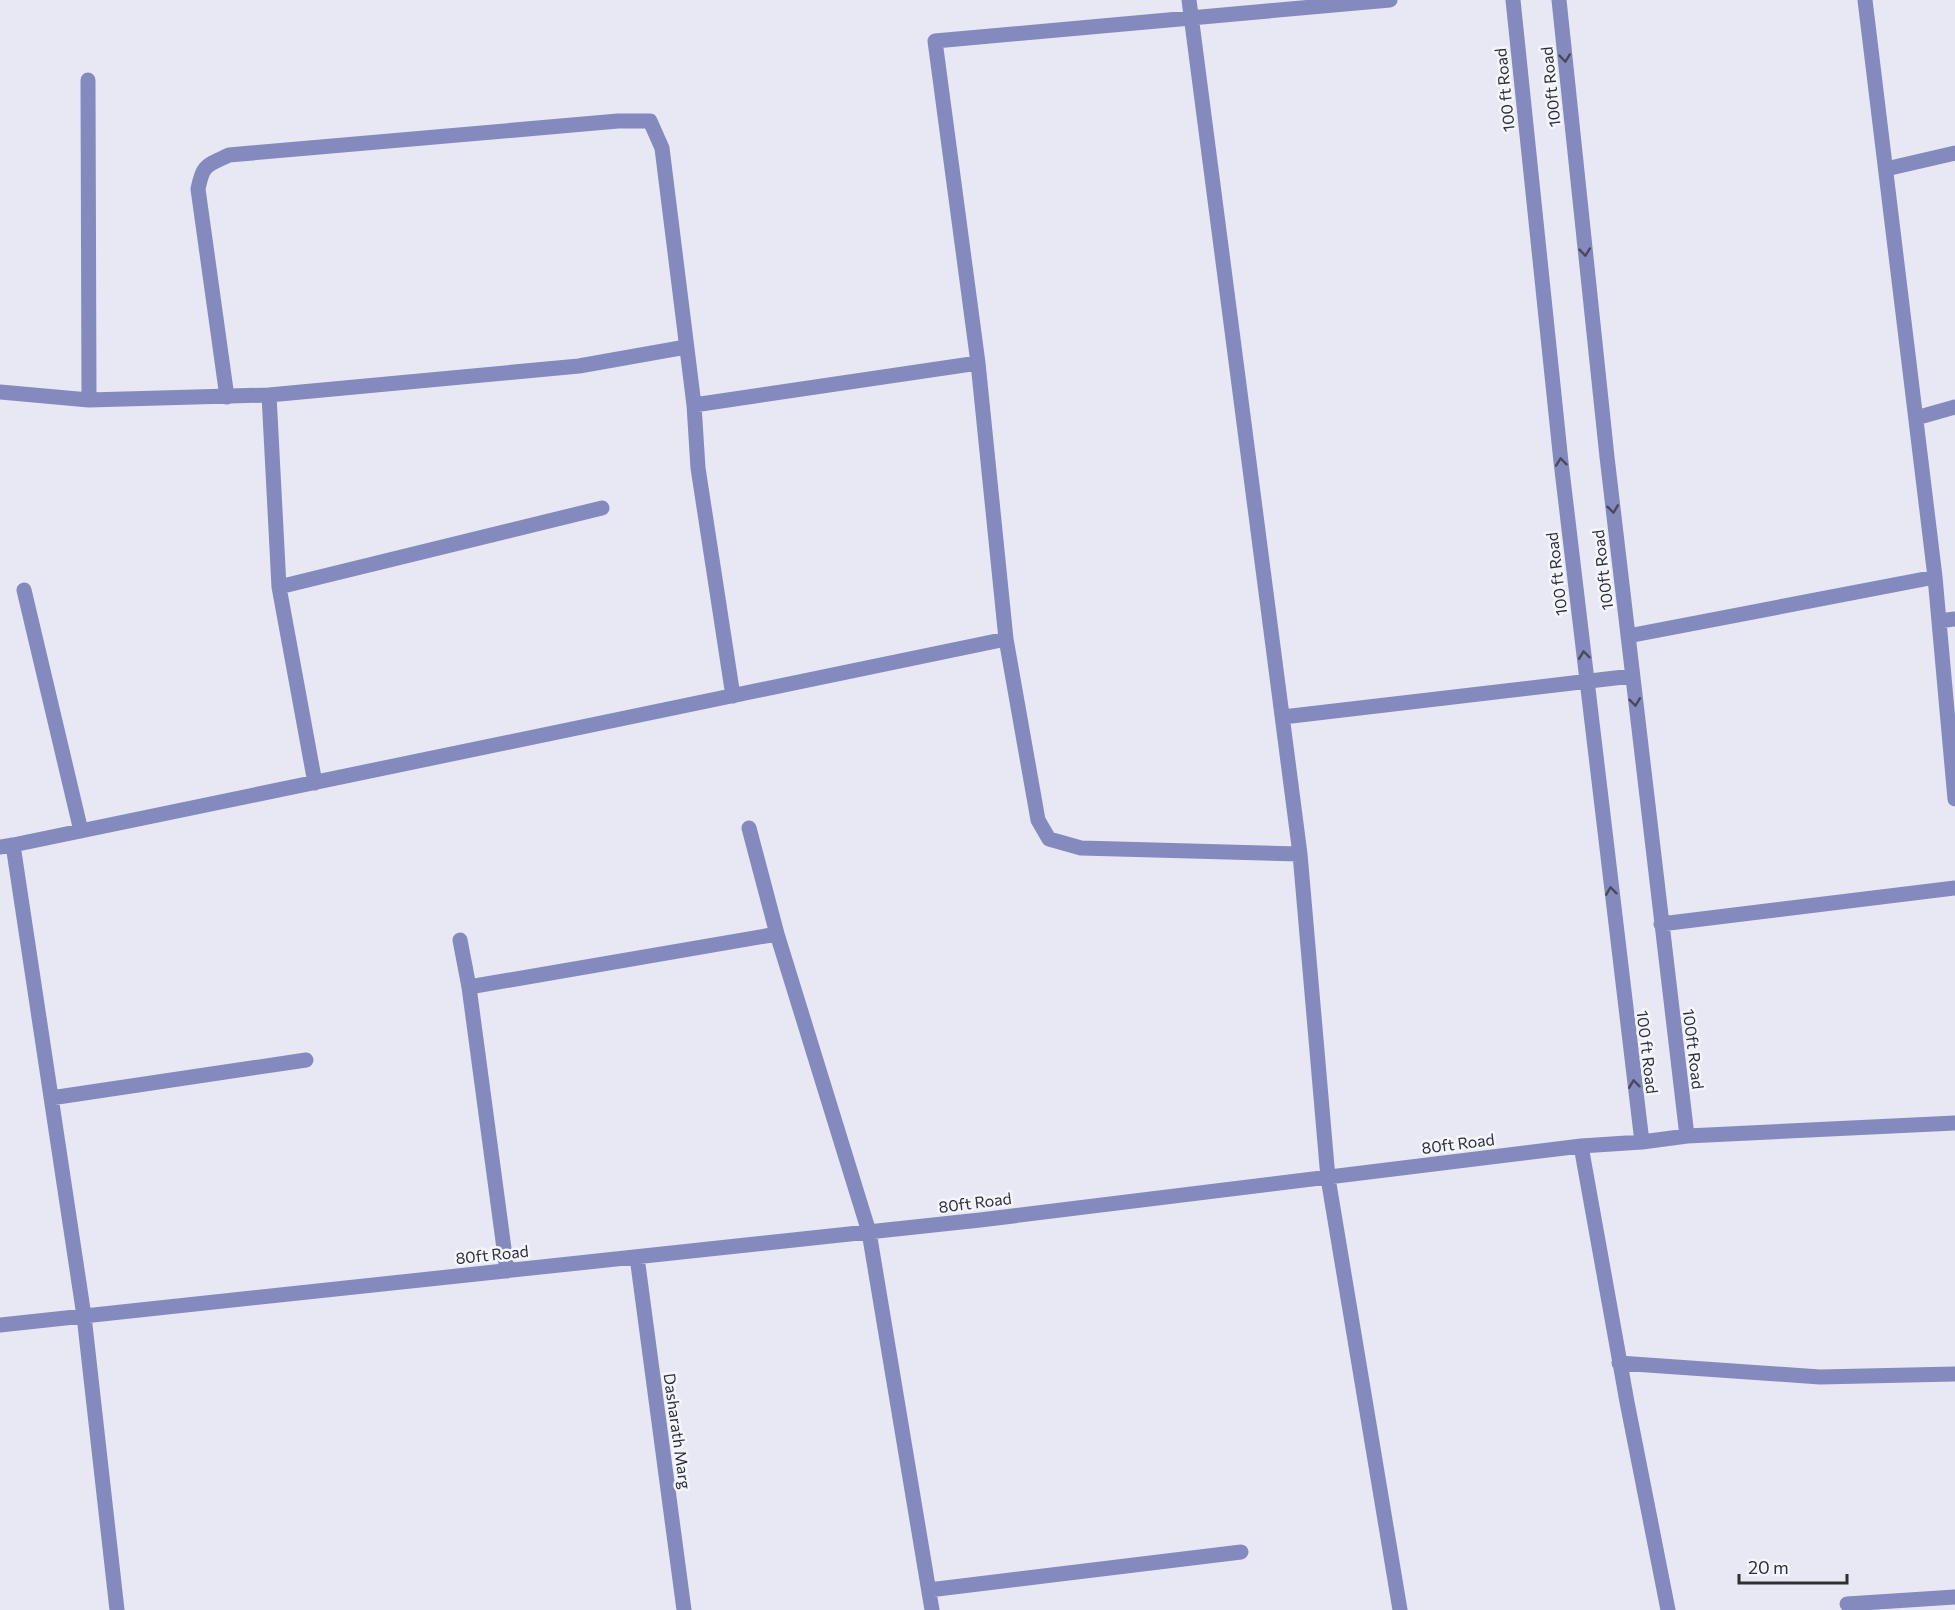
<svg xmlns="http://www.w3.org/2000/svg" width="1955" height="1610" font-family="Commissioner,sans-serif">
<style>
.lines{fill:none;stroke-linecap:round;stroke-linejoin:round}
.minor{stroke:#848abd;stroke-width:15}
.oneway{stroke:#484a5c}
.labels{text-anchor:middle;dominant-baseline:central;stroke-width:5;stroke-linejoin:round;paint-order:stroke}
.street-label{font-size:16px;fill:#2e2f33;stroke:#f4f6ff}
</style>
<rect width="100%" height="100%" fill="#e7e8f4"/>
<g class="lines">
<path class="minor" d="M1189 0 1300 854 1328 1178 1400 1610
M1513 0 1561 462 1642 1142
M1559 0 1607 457 1687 1136
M1865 0 1935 577 1955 799
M88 80 89 400
M1886 169 1955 153
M0 392 89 400 269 395 579 366 686 347
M269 395 279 587 315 783
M227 397 198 189C203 164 206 166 229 155L618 121H650L662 148 694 405 698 468 733 696
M694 405 978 363
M1916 418 1955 407
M279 587 602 508
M24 590 81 831
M1939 621 1955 619
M1628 636 1935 577
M1283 717 1632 676
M749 828 777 934
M13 845 84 1316 117 1610
M0 847 13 845 1006 639
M1300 854 1081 848 1049 839 1038 820 1006 639 978 363 935 41 1390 0
M1661 924 1955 888
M460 940 469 987
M51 1098 306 1060
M1581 1146 1627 1402 1668 1610
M637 1257 684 1610
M507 1271 469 987 777 934 869 1232 932 1610
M0 1325 980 1220 1581 1146 1642 1142 1687 1136 1955 1123
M1619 1363 1820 1377 1955 1374
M929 1590 1241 1552
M1847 1604 1955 1597"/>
</g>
<defs><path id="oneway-chevron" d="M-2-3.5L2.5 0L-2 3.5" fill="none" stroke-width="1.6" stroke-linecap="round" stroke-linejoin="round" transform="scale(1.5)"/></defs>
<g class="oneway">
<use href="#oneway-chevron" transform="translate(1565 58) rotate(84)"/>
<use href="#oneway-chevron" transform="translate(1585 252) rotate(84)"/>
<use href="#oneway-chevron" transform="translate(1561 462) rotate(-96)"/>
<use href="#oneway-chevron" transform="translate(1613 509) rotate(83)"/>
<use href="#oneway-chevron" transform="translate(1584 655) rotate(-97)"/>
<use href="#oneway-chevron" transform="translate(1635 702) rotate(83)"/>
<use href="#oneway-chevron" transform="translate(1611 891) rotate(-97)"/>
<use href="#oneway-chevron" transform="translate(1634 1084) rotate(-97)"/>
</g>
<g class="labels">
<g class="street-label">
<text transform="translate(1550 87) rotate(-96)">100ft Road</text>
<text transform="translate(1504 90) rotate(-96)">100 ft Road</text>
<text transform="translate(1602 570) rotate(-97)">100ft Road</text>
<text transform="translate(1556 574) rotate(-97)">100 ft Road</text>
<text transform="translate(1694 1049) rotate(83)">100ft Road</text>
<text transform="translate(1648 1052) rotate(83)">100 ft Road</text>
<text transform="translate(1458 1143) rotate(-7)">80ft Road</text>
<text transform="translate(975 1202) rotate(-7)">80ft Road</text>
<text transform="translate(492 1254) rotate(-6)">80ft Road</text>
<text transform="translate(678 1431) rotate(82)">Dasharath Marg</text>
</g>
</g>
<path d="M1739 1574v9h108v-9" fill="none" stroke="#2e2f33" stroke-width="3"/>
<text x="1748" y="1574" font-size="18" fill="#2e2f33" stroke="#f4f6ff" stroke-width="4.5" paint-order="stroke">20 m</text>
</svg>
